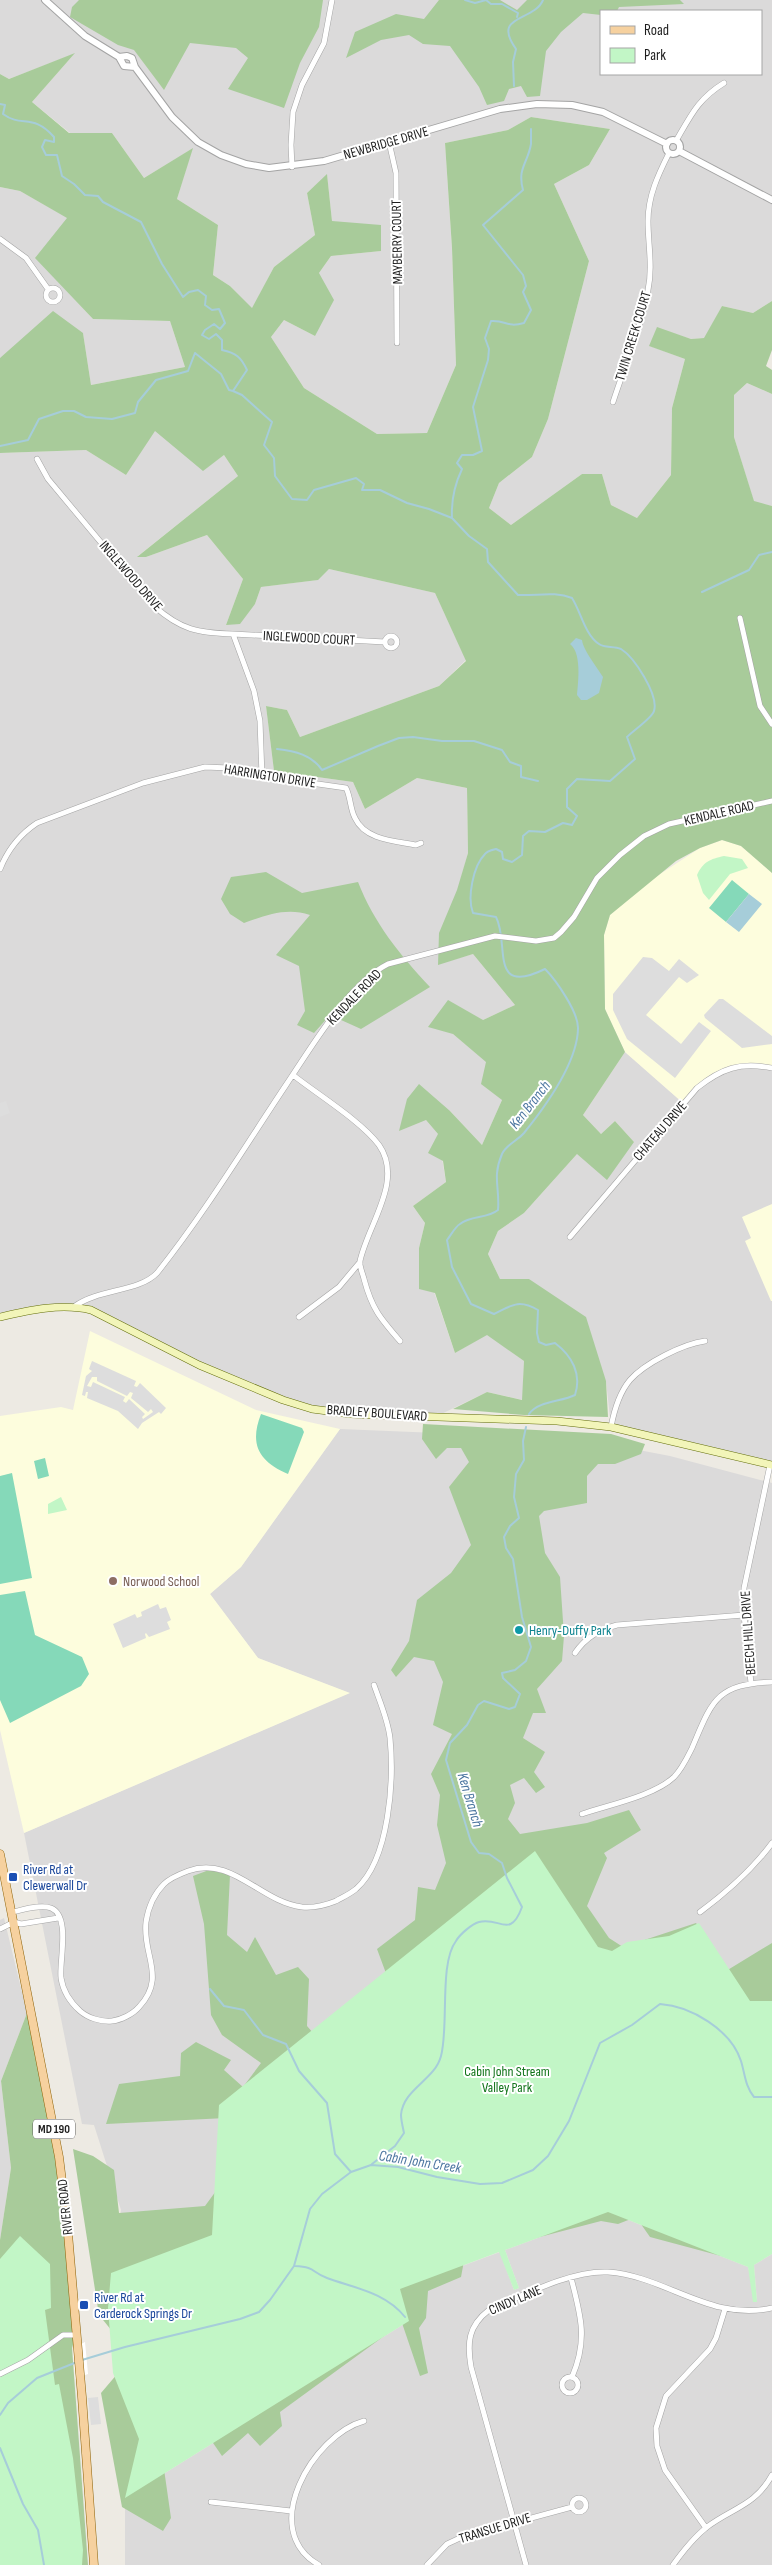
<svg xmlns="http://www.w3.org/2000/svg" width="772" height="2565" font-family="'Sofia Sans Condensed',sans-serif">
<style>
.residential{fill:#dbdada;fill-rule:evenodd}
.education{fill:#fdfddd}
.forest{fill:#a8cb9a}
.park{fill:#c2f6c6}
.pitch{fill:#85d9b9}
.parking{fill:#ddd;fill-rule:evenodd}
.water{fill:#a6cdd9}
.pier{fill:#fff}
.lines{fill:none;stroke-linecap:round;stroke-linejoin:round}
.stream{stroke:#a6cdd9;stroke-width:2}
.minor-casing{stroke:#a4a4a4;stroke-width:6}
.tertiary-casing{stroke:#a4a4a4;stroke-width:8}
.secondary-casing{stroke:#626d0b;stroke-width:8}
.primary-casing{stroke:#8d6208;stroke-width:9}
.minor{stroke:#fff;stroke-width:5}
.tertiary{stroke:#fff;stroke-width:6}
.secondary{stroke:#f2f5b9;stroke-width:7}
.primary{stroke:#f6d19f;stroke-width:8}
.education-dot{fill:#8d6e63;stroke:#fff;stroke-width:2}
.culture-dot{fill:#0f9aa8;stroke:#fff;stroke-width:2}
.transit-dot{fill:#1a4fb4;stroke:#fff;stroke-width:2}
.labels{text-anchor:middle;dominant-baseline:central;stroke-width:4;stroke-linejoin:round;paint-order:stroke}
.shield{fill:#fff;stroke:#616161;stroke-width:1}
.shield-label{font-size:12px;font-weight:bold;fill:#1d1d1d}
.street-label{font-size:14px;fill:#1d1d1d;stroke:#fff}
.education-label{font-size:14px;fill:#785e54;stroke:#fff;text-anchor:start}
.culture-label{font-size:14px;fill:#0d838f;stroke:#fff;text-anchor:start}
.transit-label{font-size:14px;fill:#164399;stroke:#fff;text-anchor:start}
.park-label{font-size:14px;fill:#11741a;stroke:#fff}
.water-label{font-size:15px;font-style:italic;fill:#4c76a0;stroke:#fff}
</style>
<rect width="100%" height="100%" fill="#edeae3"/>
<path class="residential" d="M0 0H772V301L753 313 722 306 705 338 691 339 657 328 650 346 685 359 672 408 671 475 637 518 611 505 602 474H582L511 525 489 508 499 483 532 457 548 419 589 261 554 184 589 165 610 129 531 117 508 130 445 143 452 248 456 365 427 433 377 434 304 388 271 337 284 320 315 336 319 273 331 256 381 251 332 221 327 175 307 193 315 235 274 267 252 309 230 286 213 275 218 225 177 199 192 149 144 178 112 133H70L32 102 74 54 9 79 0 74ZM601 11H761V74H601Z
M0 187 20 191 68 218 36 258 93 319 170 321 185 367 91 385 83 333 0 358Z
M747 383 772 394V506L754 502 734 437V395Z
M155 430 203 470 224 455 238 476 138 556 146 557 207 535 243 579 226 625 255 604 261 587 317 580 329 569 435 593 466 660 439 686 300 737 287 710 266 706 274 771 353 782 365 809 417 778 467 788 468 853 438 964 473 954 515 1005 453 1034 487 1062 502 1100 482 1145 450 1111 400 1130 426 1120 438 1134 446 1182 413 1206 425 1223 419 1248 455 1353 487 1334 524 1361 523 1400 487 1392 435 1417 351 1414 283 1400 75 1306 0 1317V453L86 450 126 475Z
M625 1052 683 1103 697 1088 730 1068H772V1465L611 1427 606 1381 529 1279H500L488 1254 498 1231 524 1213 577 1154 634 1142 615 1121 601 1134 583 1115Z
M340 1429 581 1439 670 1456 772 1483V2001H750L682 1932 617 1950 212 2235 111 2273 121 2210 94 2125 82 2124 24 1833 349 1693 258 1658 210 1594 241 1567Z
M4 1918 27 2013 1 2081 11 2168 0 2240V1920Z
M608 2212 748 2267 757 2302 754 2265 772 2254V2565H125V2498L409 2321 400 2289 500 2252 514 2290 519 2288 505 2250Z"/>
<path class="education" d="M722 840 741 846 772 873V1068L758 1065 714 1075 683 1103 625 1052 605 1009 604 935 610 915 651 880 700 848Z
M772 1204V1301H771L745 1241 751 1238 742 1217Z
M90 1331 256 1410 340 1429 241 1567 210 1594 258 1658 350 1693 24 1833 0 1730V1416L61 1407 73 1410Z"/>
<path class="forest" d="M79 0H323L319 27 300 63 284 108 228 89 248 58 236 48 190 43 164 90 134 50 118 45 70 17 72 7Z
M439 0H500L517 10 527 0H680L684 4 619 7 617 11H601V15L583 13 561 32 546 51 540 96 527 97 521 86 509 89 504 101 487 105 479 87 450 46 423 44 409 35 381 40 346 58 355 32 396 14 424 19Z
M75 53 32 102 69 133H112L144 178 193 148 177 199 218 225 213 275 230 286 252 308 274 267 315 235 307 193 327 174 332 221 381 225V251L331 256 319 273 334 300 315 336 284 320 271 337 304 388 377 434 427 433 456 365 452 248 445 143 508 130 531 117 610 129 589 165 554 184 589 261 548 419 532 457 499 483 489 508 511 525 582 474H602L611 505 637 518 671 475 672 408 685 359 649 346 657 327 691 339 704 338 722 306 753 313 772 301V350L766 366 772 370V394L747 383 734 395V437L754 501 772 506V873L741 846 722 840 700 848 676 861 610 915 604 935 605 1009 625 1052 583 1115 601 1134 615 1121 634 1142 607 1180 577 1154 524 1213 498 1231 488 1254 500 1279H529L586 1317 606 1381 608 1417 524 1415 453 1409 487 1392 522 1400 524 1361 487 1335 455 1353 435 1293 419 1289V1248L425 1223 413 1206 446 1182 443 1161 428 1153 438 1134 426 1120 399 1131 407 1099 419 1084 450 1111 482 1145 502 1100 481 1084 486 1062 453 1034 428 1027 448 1000 483 1020 515 1005 473 954 438 965 439 933 457 890 468 853 467 788 417 778 365 809 353 782 274 771 266 706 287 710 300 737 439 686 466 661 435 593 329 569 318 580 261 587 255 604 240 624 226 625 243 579 207 535 146 557H137L238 476 224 455 203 471 155 431 126 475 86 450 0 453V358L53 311 83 333 91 385 185 367 170 321 93 319 35 258 67 218 20 191 0 187V74L9 79Z
M266 872 302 893 358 882C374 923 400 955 430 987L361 1029 330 1015 314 1033 297 1025 305 1011 299 966 276 955 310 915C287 907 266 915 244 923L230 914 221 899 231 877Z
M423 1424 611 1434 645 1444 641 1454 615 1464H598L587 1476V1503L544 1511 539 1516 545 1553 560 1577 564 1636 562 1661 537 1689 546 1713H533L523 1738 545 1752 534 1772 545 1787 536 1793 524 1778 510 1785 515 1803 508 1819 520 1834 587 1823 629 1810 641 1830 604 1853 607 1858 587 1906 609 1938 623 1947 696 1923 726 1971 772 1943V2105L751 2264 650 2237 636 2217 618 2224 601 2221 509 2245 464 2261 461 2277 428 2291 426 2318 419 2328 428 2373 420 2376 402 2323 280 2412 282 2426 260 2446 248 2433 222 2456 211 2440 164 2469 171 2518 163 2531 122 2507 101 2393 118 2373 125 2347 99 2315 73 2149 93 2156 114 2170 119 2213 205 2206 216 2191 226 2118 106 2124 119 2084 180 2076 181 2053 196 2042 231 2060 224 2070 243 2087 261 2063 222 2035 211 2015 204 1924 193 1876 209 1870 230 1875 227 1935 247 1952 255 1937 276 1975 298 1967 309 1979 307 2026 314 2034 387 1976 377 1949 415 1920 418 1887 435 1890 446 1863 437 1825 440 1795 431 1774 452 1734 433 1725 443 1682 434 1661 414 1657 396 1677 391 1670 409 1641 417 1600 451 1573 471 1545 449 1487 469 1462 461 1448H447L436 1459 422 1439Z
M27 2013 45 2074 59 2157 76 2335 72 2348 88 2565H0V2240L11 2168 1 2081Z"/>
<path class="park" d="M724 856 742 859 748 868 730 874 709 900 703 893 697 875C703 862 710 859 724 856Z
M61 1497 67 1510 48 1514V1504Z
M535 1851 598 1947 612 1951 627 1942 669 1936 699 1923 750 2001H772V2254L754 2265 757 2302H753L748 2267 608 2212 505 2250 519 2288 514 2290 499 2252 400 2289 409 2321 125 2498 139 2439 113 2373 108 2308 111 2273 212 2235 219 2105Z
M20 2236 50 2264 51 2308 45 2310 55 2385 59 2384 73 2458 83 2550 82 2565H0V2259Z"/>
<path class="pitch" d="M732 880 749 894 726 922 709 908Z
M261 1414 302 1428 304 1432 288 1474C259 1461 249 1445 261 1414Z
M45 1458 49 1476 38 1479 34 1461Z
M12 1473 32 1578 0 1584V1476Z
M25 1591 35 1635 82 1657 89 1674 81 1686 10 1723 0 1700V1595Z"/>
<path class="parking" d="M643 957 652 958 669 971 679 959 699 975 687 983 679 977 646 1015 681 1044 699 1022 711 1031 675 1078 627 1039 613 1010V994Z
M719 999H723L772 1036V1044L742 1048 705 1018 704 1015Z
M6 1101 10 1113 0 1117V1103Z
M92 1361 136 1381 134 1386 137 1387 140 1383 166 1408 161 1414 159 1412 142 1423 138 1429 118 1411 87 1398 88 1392H86L85 1396 82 1395 86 1376 92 1371 89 1369ZM92 1377H97V1381L127 1396 130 1392 133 1393 131 1398 148 1412 151 1409 153 1412 143 1419 142 1417 145 1414 129 1399 126 1403 123 1401 125 1397 93 1382 91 1387 87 1386Z
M158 1604 160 1609 166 1607 171 1620 167 1622 170 1629 149 1637 146 1633 145 1634 146 1638 123 1648 113 1624 135 1614 137 1618 142 1616 141 1612Z
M98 2397 101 2424 91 2425 88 2398Z"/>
<path class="water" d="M576 638 582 640C583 650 597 667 603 677L599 693 587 700H581L577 695C578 682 582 653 570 644Z
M749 894 762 904 739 932 726 922Z"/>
<path class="pier" d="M85 2342 88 2374 75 2379 73 2348Z"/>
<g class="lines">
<path class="stream" d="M465 0 475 3 486 0 491 4H502L518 13 517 17
M514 86 513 62 516 49C491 14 534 22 543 0
M0 104 5 105 3 114C22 128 33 113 54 137V142L45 140 42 147 46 155H57L62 176 74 184 85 195 98 196 103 202 141 222 162 264 183 297 189 292 198 290 206 296 205 305 212 310 219 309 225 323 220 329 214 324 205 330 202 335 209 339 216 334 222 340V350C236 353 241 357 247 370L233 391 242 395 272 422 264 445 274 458 275 476 292 499 307 500 314 490 356 478 364 484 362 490H380L407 503 429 509 452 518 469 536 487 549 488 562 518 595C537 596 555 591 572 598 581 612 585 635 599 644 604 648 614 646 621 649 634 657 659 695 654 711 652 718 634 730 627 737L635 759 610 781 577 779 567 789V807L577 816 572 825 563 823 545 832 529 831 523 836 522 855 512 862 503 859 502 852 496 849C492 850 487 851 485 854 473 866 467 898 473 913L496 917C510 943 488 997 545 969 556 980 579 1013 578 1029 577 1063 545 1107 524 1133 518 1140 506 1145 502 1154 492 1177 500 1188 498 1210 487 1219 471 1215 460 1224 455 1227 451 1235 447 1240L452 1267 471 1304 494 1314C512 1305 519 1299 538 1310L537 1333 539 1342 546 1345 555 1343C572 1356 582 1374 575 1395 561 1402 538 1401 529 1414
M0 446 28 440 39 419 63 411H74L86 417 112 419 135 413 138 402 156 380 188 371 195 353 221 374 229 390 233 391
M452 518C451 500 454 486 462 469L457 463 462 455H473L482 451 473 407 488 360 489 349 485 338 491 321C507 320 506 328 524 323L531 310 523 292 526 286 523 275 483 225 523 190C517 168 528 163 531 144 531 139 531 134 531 129
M702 592 749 570 759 555 772 552
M277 749C295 751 312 755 322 770L378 746 399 738 413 737 442 741H474L502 750 510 762 521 766V777L538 781
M210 1989 224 2006 244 2010 263 2035 286 2044 299 2071 327 2103 335 2154 351 2172
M372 2164 395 2146 404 2133C403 2128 401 2120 401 2115 403 2089 435 2080 441 2056 449 2027 439 1963 456 1941 460 1934 472 1924 479 1922 499 1916 510 1940 522 1907L507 1878 502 1863 489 1854 479 1853 471 1842 446 1760 450 1743 467 1725 478 1705 484 1701 509 1709 515 1707 520 1694 503 1678 502 1673 515 1670 526 1661 531 1647 522 1617 513 1559 506 1548 504 1537 510 1526 519 1518 514 1497 516 1474 524 1460 523 1441 526 1427
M295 2266C316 2267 311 2272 327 2278 354 2288 385 2292 405 2317
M82 2360 125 2347 240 2319 259 2312 270 2300 294 2266 310 2209 322 2194 351 2172 371 2165 398 2167 437 2177 480 2184 502 2183 533 2170 548 2156 569 2121 600 2043 632 2025 660 2004C691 2006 731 2030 741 2061 745 2074 745 2086 754 2097H772
M0 2415 8 2403 37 2378 77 2362
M0 2448 23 2504 38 2530 44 2565"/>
<defs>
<path id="minor" d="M676 141C691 115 698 99 724 83
M389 142 396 173 397 343
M292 167 291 145 293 112 302 85 324 43 332 0
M0 239 26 258 48 289
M46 295a7 7 0 1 1 14 0a7 7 0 1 1-14 0Z
M613 402C625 365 641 328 648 290 653 267 648 244 648 221 648 196 658 175 669 153
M37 459 48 479 154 606C181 630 198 633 233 634L254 691 260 721 262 776
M740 618 760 706 772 724
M233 634 385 642
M385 642a6 6 0 1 1 12 0a6 6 0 1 1-12 0Z
M0 869C8 849 19 835 37 823L143 783 205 767 229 768 262 776 346 788C351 798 350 809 355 818 365 840 395 841 416 845L421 843
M293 1075C317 1094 361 1121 379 1145 404 1181 368 1224 360 1261 359 1266 363 1274 364 1279 372 1309 380 1318 400 1341
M570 1237 697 1088C722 1068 740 1062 772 1068
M75 1306C98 1289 139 1292 157 1273 204 1214 244 1148 286 1085 311 1048 348 984 388 964L495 936 536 941 554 938 561 932 574 917 597 878 620 855 644 836 669 824 772 801
M299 1317 339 1287 360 1262
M611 1427C614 1411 619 1393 630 1380 645 1363 683 1344 705 1341
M575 1653C586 1637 599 1630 617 1625L744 1615
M751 1683 744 1615V1588L770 1465
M582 1814C608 1805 654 1796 674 1777 682 1769 687 1758 692 1748 712 1701 716 1684 772 1682
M12 1912C23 1910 40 1904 51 1908 71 1916 59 1961 61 1978 63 1991 70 2002 80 2011 88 2018 101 2022 112 2021 121 2020 133 2014 139 2007 167 1977 142 1955 146 1922 148 1909 154 1894 164 1884 170 1878 180 1874 188 1871 232 1855 260 1902 302 1907 313 1908 326 1905 336 1901 343 1897 350 1894 356 1889 390 1859 394 1779 390 1738 388 1720 380 1702 374 1685
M700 1912C727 1892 752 1870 772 1843
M0 1929 14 1922 21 1924 58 1918
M571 2278C581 2316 588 2340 572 2377
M0 2374 28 2360 63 2335H76
M562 2385a8 8 0 1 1 16 0a8 8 0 1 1-16 0Z
M572 2505a7 7 0 1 1 14 0a7 7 0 1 1-14 0Z
M211 2502 291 2511
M706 2528 665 2470 657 2446 656 2428 666 2396 710 2349 716 2338 725 2309
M319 2565C257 2530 313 2435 364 2421
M427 2565 447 2544 462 2537 572 2507
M526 2565 471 2367C467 2343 468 2326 489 2310 522 2296 571 2270 608 2272 666 2276 710 2322 772 2308
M673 2565C683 2551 693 2538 707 2527 732 2508 755 2506 772 2475"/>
<path id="tertiary" d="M45 0 85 36 119 57 124 66 135 67
M119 57 127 56 132 58 135 67 172 117 198 142 221 155 246 164 269 168 324 161 500 109 537 104 572 105 603 112 667 144
M666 147a7 7 0 1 1 14 0a7 7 0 1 1-14 0Z
M679 151 772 200"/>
<path id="secondary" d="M0 1317C30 1310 61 1303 91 1310L199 1365 283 1400 312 1409 351 1414 557 1421 611 1427 772 1465"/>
<path id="primary" d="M0 1854 59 2157 67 2222 82 2397 94 2565"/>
</defs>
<use href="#minor" class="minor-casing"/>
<use href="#tertiary" class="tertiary-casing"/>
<use href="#secondary" class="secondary-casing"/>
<use href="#primary" class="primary-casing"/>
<use href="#minor" class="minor"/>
<use href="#tertiary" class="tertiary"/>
<use href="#secondary" class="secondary"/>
<use href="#primary" class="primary"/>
</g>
<circle class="education-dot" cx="113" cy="1581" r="5"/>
<circle class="culture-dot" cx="519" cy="1630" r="5"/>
<g class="transit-dot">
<rect x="8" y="1872" width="10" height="10" rx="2.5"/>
<rect x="79" y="2300" width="10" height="10" rx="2.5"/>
</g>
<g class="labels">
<rect class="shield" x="33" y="2119.5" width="42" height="19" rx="4"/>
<g class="shield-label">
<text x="54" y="2129">MD 190</text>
</g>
<g class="street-label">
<text transform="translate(386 143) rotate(-16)">NEWBRIDGE DRIVE</text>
<text transform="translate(397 242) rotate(-91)">MAYBERRY COURT</text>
<text transform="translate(633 336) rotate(-73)">TWIN CREEK COURT</text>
<text transform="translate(131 576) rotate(49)">INGLEWOOD DRIVE</text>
<text transform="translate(309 638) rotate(3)">INGLEWOOD COURT</text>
<text transform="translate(270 776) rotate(9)">HARRINGTON DRIVE</text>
<text transform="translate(719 813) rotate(-13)">KENDALE ROAD</text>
<text transform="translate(354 997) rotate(-46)">KENDALE ROAD</text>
<text transform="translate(660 1131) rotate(-49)">CHATEAU DRIVE</text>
<text transform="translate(377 1413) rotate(4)">BRADLEY BOULEVARD</text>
<text transform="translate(748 1633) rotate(-94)">BEECH HILL DRIVE</text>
<text transform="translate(65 2207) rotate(-96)">RIVER ROAD</text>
<text transform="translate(515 2300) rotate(-23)">CINDY LANE</text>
<text transform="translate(495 2528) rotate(-17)">TRANSUE DRIVE</text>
</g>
<g class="education-label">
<text x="123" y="1581">Norwood School</text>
</g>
<g class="culture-label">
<text x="529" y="1630">Henry-Duffy Park</text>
</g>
<g class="transit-label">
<text x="23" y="1869">River Rd at<tspan x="23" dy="16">Clewerwall Dr</tspan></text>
<text x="94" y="2297">River Rd at<tspan x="94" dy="16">Carderock Springs Dr</tspan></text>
</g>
<g class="park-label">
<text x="507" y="2071">Cabin John Stream<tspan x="507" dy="16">Valley Park</tspan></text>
</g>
<g class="water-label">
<text transform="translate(530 1105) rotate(-52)">Ken Branch</text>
<text transform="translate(470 1800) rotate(73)">Ken Branch</text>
<text transform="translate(420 2162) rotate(9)">Cabin John Creek</text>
</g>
</g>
<rect x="600" y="10" width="162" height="65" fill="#ffffff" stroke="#a5a5a5"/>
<rect x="610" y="26" width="25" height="8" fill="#f6d19f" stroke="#a5a5a5"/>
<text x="644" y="35" font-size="15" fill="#1d1d1d">Road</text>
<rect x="610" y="48" width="25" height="15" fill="#c2f6c6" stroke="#a5a5a5"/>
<text x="644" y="60" font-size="15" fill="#1d1d1d">Park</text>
</svg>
